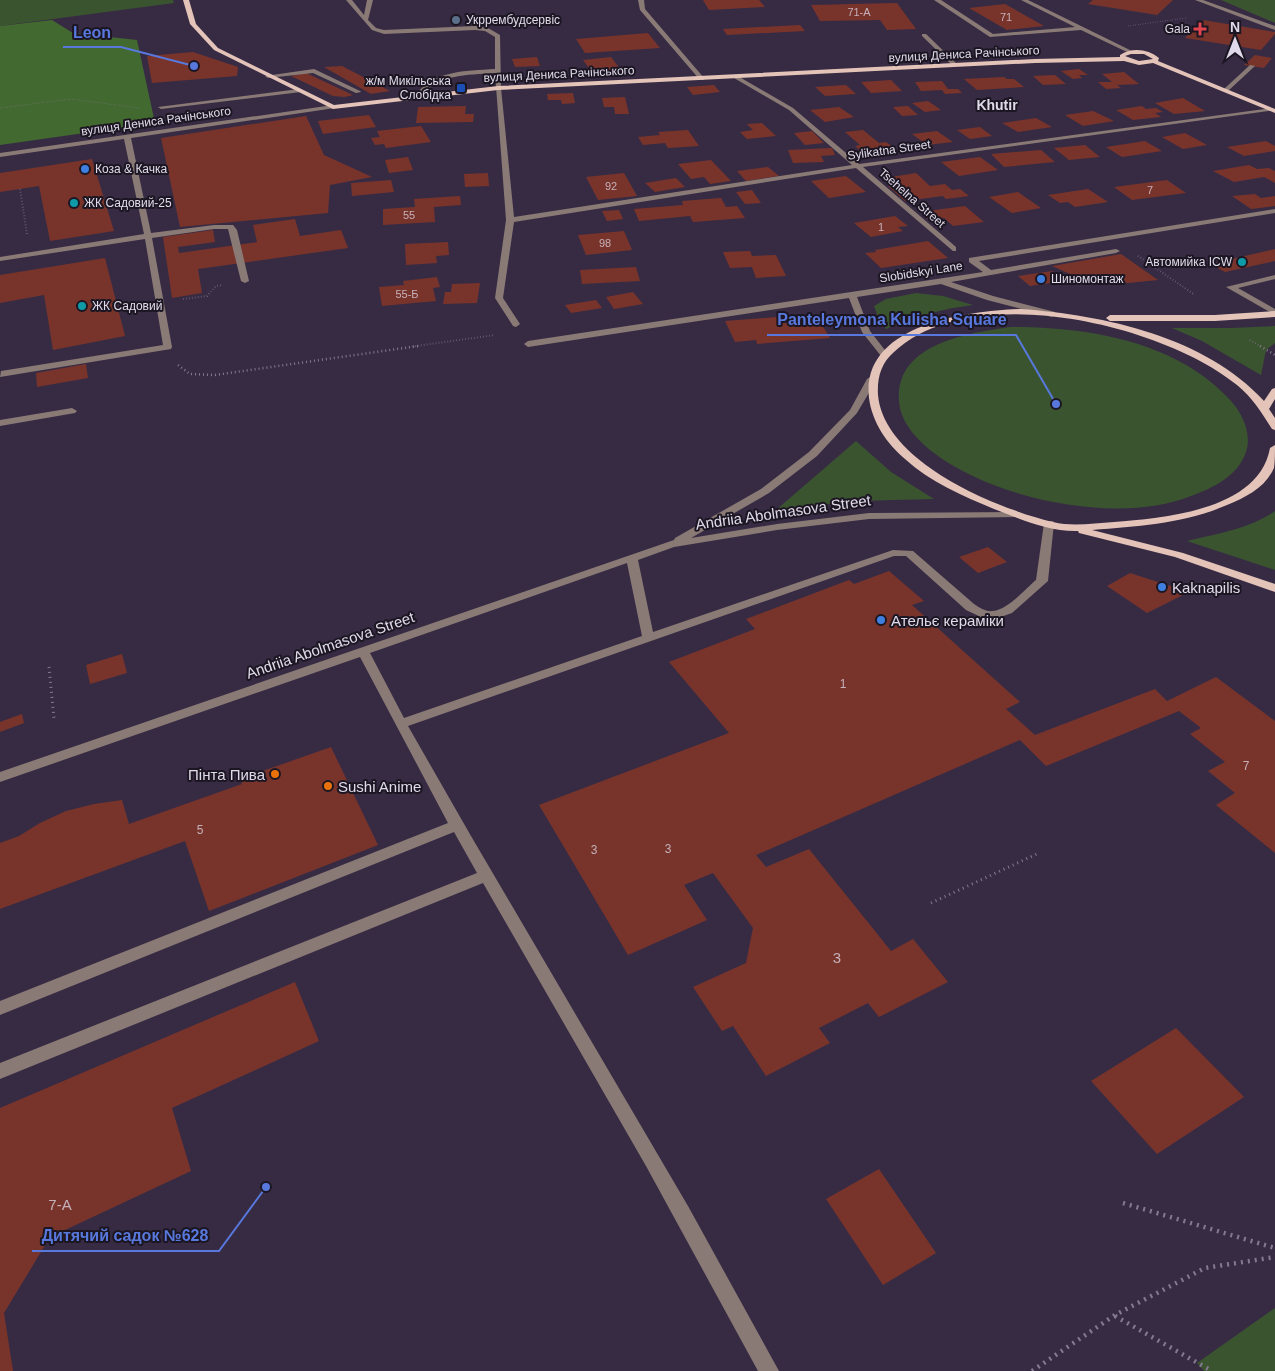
<svg xmlns="http://www.w3.org/2000/svg" width="1275" height="1371" font-family="Helvetica,sans-serif">
<style>
.green{fill:#3b5430}
.forest{fill:#42692f}
.building{fill:#78342b}
.lines{fill:none;stroke-linecap:round;stroke-linejoin:round}
.path-far4{stroke:#847a8f;stroke-width:1;stroke-dasharray:0.5 2;stroke-linecap:butt}
.path-far3{stroke:#847a8f;stroke-width:2;stroke-dasharray:0.5 2.5;stroke-linecap:butt}
.path-far2{stroke:#847a8f;stroke-width:2.5;stroke-dasharray:1 3;stroke-linecap:butt}
.path-far1{stroke:#847a8f;stroke-width:3;stroke-dasharray:1 4;stroke-linecap:butt}
.path{stroke:#847a8f;stroke-width:4.5;stroke-dasharray:2 5;stroke-linecap:butt}
.minor{fill:#8a7a75;fill-rule:evenodd}
.major{fill:#e4c4b9;fill-rule:evenodd}
.service-dot{fill:#5c6f8a;stroke:#1b1622;stroke-width:2}
.health-dot{fill:#e0444e;stroke:#1b1622;stroke-width:2}
.transit-dot{fill:#1a4fb4;stroke:#1b1622;stroke-width:2}
.shop-dot{fill:#3f7fe0;stroke:#1b1622;stroke-width:2}
.culture-dot{fill:#0f9aa8;stroke:#1b1622;stroke-width:2}
.food-dot{fill:#e8710a;stroke:#1b1622;stroke-width:2}
.labels{text-anchor:middle;dominant-baseline:central;stroke-width:4;stroke-linejoin:round;paint-order:stroke}
.far-number-label{font-size:11px;fill:#c6b0ba}
.far-poi-label{font-size:12px;fill:#e0d9e9;stroke:#1b1622;text-anchor:start}
.far-street-label{font-size:12px;fill:#e0d9e9;stroke:#1b1622}
.number-label{font-size:12px;fill:#c6b0ba}
.far-neighbourhood-label{font-size:14px;font-weight:bold;fill:#e0d9e9;stroke:#1b1622}
.street-label{font-size:15px;fill:#e0d9e9;stroke:#1b1622}
.poi-label{font-size:15px;fill:#e0d9e9;stroke:#1b1622;text-anchor:start}
.near-number-label{font-size:15px;fill:#c6b0ba}
.leader{fill:none;stroke:#5878dd;stroke-width:2}
.callout-dot{fill:#5878dd;stroke:#1b1622;stroke-width:2}
.callout-label{font-size:16px;text-anchor:middle;font-weight:bold;fill:#5878dd;stroke:#1b1622;stroke-width:4;stroke-linejoin:round;paint-order:stroke}
</style>
<rect width="100%" height="100%" fill="#372b44"/>
<path class="green" d="M0 0H173L174 3 0 26Z
M1221 0H1275V23Z
M916 293 943 296 973 305C942 309 915 316 886 329L878 317 874 306 886 299Z
M1275 326V343L1266 350 1261 375 1202 341 1172 328H1231Z
M1011 327C1088 327 1177 341 1231 401 1243 414 1252 435 1246 452 1238 476 1213 488 1191 496 1118 525 996 500 934 453 918 441 900 422 899 401 895 344 967 333 1011 327Z
M856 441 891 472 934 499 856 501 776 510Z
M1275 511V570L1187 541C1216 534 1250 529 1275 511Z
M1275 1308V1371H1204L1197 1363Z"/>
<path class="forest" d="M52 20 73 33 137 40 155 123 0 145V26Z"/>
<path class="building" d="M703 0H759L765 7 709 10Z
M1093 0H1173L1157 15 1088 4Z
M897 3 916 29 887 30 880 20 820 21 811 5Z
M1005 4 1044 26 1007 30 969 8Z
M1203 20 1275 32V34L1261 50 1185 38Z
M800 25 805 31 727 35 723 29Z
M648 33 660 48 585 53 576 39Z
M193 52 238 67 237 76 152 83 147 56Z
M1255 55 1272 58 1264 68 1244 65Z
M537 57 540 66 515 67 512 59Z
M611 57 620 69 591 71 583 60Z
M342 66 390 91 371 94 324 67Z
M1079 69 1088 75H1079L1082 78 1073 79 1061 71Z
M1124 72 1139 84 1117 85 1121 88 1106 89 1098 82H1112L1102 74Z
M306 73 353 95 345 97 333 96 291 76Z
M1055 75 1066 84 1043 85 1033 76Z
M1004 77 1007 79H1014L1024 87 977 90 964 79Z
M891 80 902 91 871 93 861 82Z
M942 81 948 89H958L962 93 945 94 942 90 921 91 915 82Z
M714 85 720 92 693 95 687 87Z
M846 85 856 94 825 96 815 87Z
M573 93 575 103 562 104 561 100H548L547 94Z
M625 97 629 114H615L614 107H604L602 98Z
M1183 98 1205 111 1174 114 1155 103Z
M928 101 941 110 925 112 912 103Z
M466 106 465 114H474L473 122 416 123 418 107Z
M908 106 918 115 902 116 893 107Z
M1142 106 1146 109 1156 108 1163 112 1155 113 1161 117 1133 120 1116 110Z
M839 107 854 117 825 122 810 110Z
M1093 111 1114 121 1083 126 1065 115Z
M369 115 376 127 323 134 318 121Z
M306 116 324 155 372 177 330 185 328 213 180 227 161 138Z
M1036 118 1052 127 1018 132 1002 123Z
M762 123 776 136 747 139 740 132 753 130 747 124Z
M421 126 431 142 386 148 384 144 375 145 371 138 380 137 377 131Z
M980 127 992 136 970 139 957 130Z
M688 130 699 146 668 148 665 143 643 145 638 137 660 135 658 132Z
M863 130 879 143 886 142 897 150 865 155 855 146 860 145 845 132Z
M812 131 824 143 805 145 794 133Z
M937 131 953 142 927 145 912 134Z
M1185 133 1207 145 1183 149 1162 137Z
M1145 141 1162 151 1122 157 1106 147Z
M1266 141 1275 146V151L1244 156 1227 147Z
M1085 145 1100 157 1069 160 1054 148Z
M832 148 835 155 821 156 824 162 793 163 788 150Z
M1041 150 1055 162 1004 167 991 154Z
M408 157 413 170 389 173 385 160Z
M980 157 998 170 959 176 941 162Z
M92 159 114 231 50 241 39 186 0 192V173Z
M711 160 731 181 710 184 704 177 691 179 678 164Z
M1249 165 1257 169 1269 168 1275 171V183L1264 177 1234 182 1213 171Z
M768 167 779 176 746 181 737 171Z
M488 173 489 186 465 187 464 174Z
M624 173 637 196 598 200 586 177Z
M916 173 930 186 945 184 952 190 960 189 969 196 946 199 943 196 905 201 888 186 900 185 891 177Z
M846 176 866 192 829 198 811 181Z
M676 178 685 187 655 192 645 183Z
M391 180 394 192 352 196 351 183Z
M1167 180 1186 193 1132 200 1114 187Z
M1088 189 1108 202 1075 207 1068 202 1060 203 1048 195Z
M752 190 761 203 745 204 736 192Z
M1018 192 1041 208 1012 213 989 197Z
M1255 194 1261 198 1275 196V206L1251 209 1232 196Z
M460 196 461 205 434 207 435 222 383 225V209L415 207 414 199Z
M721 198 726 207 737 206 745 218 693 222 690 216 639 221 634 209 683 205 682 201Z
M965 206 984 222 953 226 944 218 929 220 920 212Z
M619 210 623 219 607 221 602 211Z
M895 216 908 226 898 227 903 231 871 237 854 223Z
M295 219 300 236 341 230 348 248 198 269 202 293 172 298 163 237 213 230 215 242 178 247 179 253 257 242 253 225Z
M624 231 632 250 586 255 578 235Z
M928 241 948 258 881 268 865 253 876 252 875 250Z
M448 242 449 255 436 256 437 263 406 265 405 244Z
M1275 249V261L1225 272 1210 264Z
M750 251 752 256 776 255 786 276 756 278 752 267 730 268 723 252Z
M1121 254 1158 280 1128 283 1096 281 1070 274 1052 266Z
M105 258 125 336 53 350 44 295 0 303V275Z
M636 267 640 281 582 284 580 270Z
M1052 271 1064 281 1030 286 1018 276Z
M437 277 440 287 433 288 436 301 382 306 379 287 404 285 403 281Z
M480 283 477 303 443 304 445 292H451L452 284Z
M633 292 643 304 614 309 606 297Z
M596 300 602 308 571 313 565 305Z
M777 317 780 323 819 320 830 338 757 344 756 340 735 342 725 321Z
M86 364 88 378 37 387 36 373Z
M988 547 1007 562 978 573 959 557Z
M889 571 924 601 912 605 1020 702 1006 709 1035 735 1155 689 1167 701 1216 677 1275 721V853L1216 805 1235 793 1208 771 1225 762 1190 734 1201 728 1179 711 1046 766 1020 740 756 855 766 867 809 849 891 951 913 939 948 982 879 1017 868 1003 819 1028 830 1043 766 1076 733 1026 722 1031 693 987 746 963 753 928 713 873 684 885 707 920 628 955 539 805 729 733 669 662 755 629 746 619 849 580 854 584Z
M1130 573 1189 592 1147 613 1107 586Z
M122 654 127 673 90 684 86 665Z
M22 714 24 723 0 732V722Z
M331 747 378 845 209 911 185 841 0 909V843L19 836 40 823 66 811 94 804 122 800 129 824 242 784 240 779Z
M295 982 319 1041 172 1108 191 1171 50 1237 4 1313 13 1371H0V1108Z
M1176 1028 1244 1097 1157 1154 1091 1081Z
M879 1169 936 1253 883 1285 826 1199Z"/>
<g class="lines">
<path class="path-far4" d="M1128 26 1186 18
M0 108 71 99 139 108V110"/>
<path class="path-far3" d="M20 189 27 234
M1138 256 1195 295
M183 299 207 296 216 286 223 285
M1250 340 1262 347
M409 347 495 335"/>
<path class="path-far2" d="M1260 346 1275 355
M178 365 190 374 215 375 418 346"/>
<path class="path-far1" d="M49 667 54 718
M931 903 1039 853"/>
<path class="path" d="M1123 1203 1275 1248
M1115 1316 1212 1371
M1032 1371 1115 1315 1205 1268 1275 1257"/>
<path class="minor" d="M346 0H352L364 15 367 0H373L368 20 376 28 384 30 475 26 488 28 500 35 501 88 514 217 852 165 789 110 734 78 736 75 793 108 859 164 1272 108 1275 110 863 167 956 247V251H953L856 168 514 222 503 298 520 324 516 327 513 326 495 298 506 220 495 73C466 75 438 74 419 98L414 97C433 70 465 71 495 69V37L485 31 475 30 384 34 372 30Z
M638 0H644L645 9 704 78V80H700L640 10Z
M934 0H941L993 34 1075 27 1021 0H1028L1134 52 1129 53 1081 30 990 37Z
M1195 0H1203L1275 26V30Z
M922 34H926L957 64V66H953L922 36Z
M1250 65 1255 66 1228 91H1224V89Z
M314 69 360 91 361 92 356 93 313 73 268 78 265 76Z
M299 89 301 92 161 109 158 107Z
M333 105 335 106V108L131 138 151 233 214 225H233L237 230 249 281 245 283 241 281 228 229H214L152 238 172 347 171 349 0 377 1 371 163 345 145 239 0 261V257L144 234 124 139 0 157V153Z
M1275 209V213L979 261 991 270 1116 249 1120 251 1116 253 951 282 993 296 1055 312 1056 314 1052 317 987 300 941 284 857 297 870 331 888 354 884 357 881 356 862 332 849 298 528 347 524 344 528 341 983 272 969 262V258Z
M1275 275V279L1238 288 1275 309V315L1226 287Z
M872 376 877 379 857 413 817 456 769 493 691 538 777 524 869 513 1019 512 1024 515 1023 517 869 519 777 530 674 547 638 560 653 632 893 550 913 551 974 604C980 608 986 612 993 611 1009 609 1025 589 1036 580L1044 523 1045 521H1053L1054 523 1048 581 1012 613 995 619 983 618 966 610 906 556H894L408 726 471 836 688 1206 779 1371H758L646 1166 483 883 0 1079V1063L477 873 454 832 0 1015V1001L448 823 360 657 0 782V772L674 540 675 538 761 489 809 452 850 410 867 379ZM627 563 642 636 404 718 370 653Z
M72 408 77 411 75 413 0 426V420Z"/>
<path class="major" d="M183 0H189L196 24 218 48 334 105 498 86 1035 59 1120 57V55C1132 47 1148 49 1159 58L1158 61 1275 109V113L1153 63 1139 65 1124 61 1035 63 498 90 333 109 214 50 190 24ZM1131 54H1144L1153 59 1139 61 1125 56Z
M1021 309C1104 315 1206 337 1264 401L1272 389 1275 388V399L1269 409 1275 418V430L1272 429C1261 412 1253 398 1237 385 1162 324 972 279 894 352 881 363 877 378 878 395 884 462 995 508 1053 522 1073 527 1094 523 1114 522 1165 518 1259 510 1270 448L1275 445C1275 452 1275 462 1274 468 1265 488 1246 497 1227 505 1183 524 1139 526 1092 530L1183 553 1275 584V592L1175 557 1079 533 1078 531C1050 532 1020 519 994 509 963 496 930 482 905 459 887 444 872 422 869 398 861 324 968 311 1021 309Z
M1275 311V317L1215 321H1110L1106 318 1110 315H1215Z"/>
</g>
<circle class="service-dot" cx="456" cy="20" r="5"/>
<path class="health-dot" d="M1197.5 21.5h5v5h5v5h-5v5h-5v-5h-5v-5h5z"/>
<rect class="transit-dot" x="456" y="83" width="10" height="10" rx="2.5"/>
<g class="shop-dot">
<circle cx="85" cy="169" r="5"/>
<circle cx="1041" cy="279" r="5"/>
<circle cx="1162" cy="587" r="5"/>
<circle cx="881" cy="620" r="5"/>
</g>
<g class="culture-dot">
<circle cx="74" cy="203" r="5"/>
<circle cx="1242" cy="262" r="5"/>
<circle cx="82" cy="306" r="5"/>
</g>
<g class="food-dot">
<circle cx="275" cy="774" r="5"/>
<circle cx="328" cy="786" r="5"/>
</g>
<g class="labels">
<g class="far-number-label">
<text x="859" y="12">71-А</text>
<text x="1006" y="17">71</text>
<text x="611" y="186">92</text>
<text x="1150" y="190">7</text>
<text x="409" y="215">55</text>
<text x="881" y="227">1</text>
<text x="605" y="243">98</text>
<text x="407" y="294">55-Б</text>
</g>
<g class="far-poi-label">
<text x="466" y="20">Укррембудсервіс</text>
<text x="1190" y="29" text-anchor="end">Gala</text>
<text x="451" y="81" text-anchor="end">ж/м Микільська<tspan x="451" dy="14">Слобідка</tspan></text>
<text x="95" y="169">Коза &amp; Качка</text>
<text x="84" y="203">ЖК Садовий-25</text>
<text x="1232" y="262" text-anchor="end">Автомийка ICW</text>
<text x="1051" y="279">Шиномонтаж</text>
<text x="92" y="306">ЖК Садовий</text>
</g>
<g class="far-street-label">
<text transform="translate(964 54) rotate(-3)">вулиця Дениса Рачінського</text>
<text transform="translate(559 74) rotate(-3)">вулиця Дениса Рачінського</text>
<text transform="translate(156 121) rotate(-8)">вулиця Дениса Рачінського</text>
<text transform="translate(889 150) rotate(-8)">Sylikatna Street</text>
<text transform="translate(912 198) rotate(41)">Tsehelna Street</text>
<text transform="translate(921 272) rotate(-9)">Slobidskyi Lane</text>
</g>
<g class="number-label">
<text x="843" y="684">1</text>
<text x="1246" y="766">7</text>
<text x="200" y="830">5</text>
<text x="668" y="849">3</text>
<text x="594" y="850">3</text>
</g>
<g class="far-neighbourhood-label">
<text x="997" y="105">Khutir</text>
</g>
<g class="street-label">
<text transform="translate(783 512) rotate(-8)">Andriia Abolmasova Street</text>
<text transform="translate(330 645) rotate(-19)">Andriia Abolmasova Street</text>
</g>
<g class="poi-label">
<text x="1172" y="587">Kaknapilis</text>
<text x="891" y="620">Ательє кераміки</text>
<text x="265" y="774" text-anchor="end">Пінта Пива</text>
<text x="338" y="786">Sushi Anime</text>
</g>
<g class="near-number-label">
<text x="837" y="957">3</text>
<text x="60" y="1204">7-А</text>
</g>
</g>
<path class="leader" d="M194 66L121 47H63M1056 404L1016 335H767M266 1187L219 1251H32"/>
<g class="callout-dot">
<circle cx="194" cy="66" r="5"/>
<circle cx="1056" cy="404" r="5"/>
<circle cx="266" cy="1187" r="5"/>
</g>
<g class="callout-label">
<text x="92" y="38">Leon</text>
<text x="892" y="325">Panteleymona Kulisha Square</text>
<text x="125" y="1241">Дитячий садок №628</text>
</g>
<g transform="translate(1235 40)" stroke="#1b1622" stroke-width="4" paint-order="stroke">
<path d="M0-4L9 19L0 12L-9 19Z" fill="#e0d9e9"/>
<text y="-8" font-size="14" font-weight="bold" text-anchor="middle" fill="#e0d9e9">N</text>
</g>
</svg>
